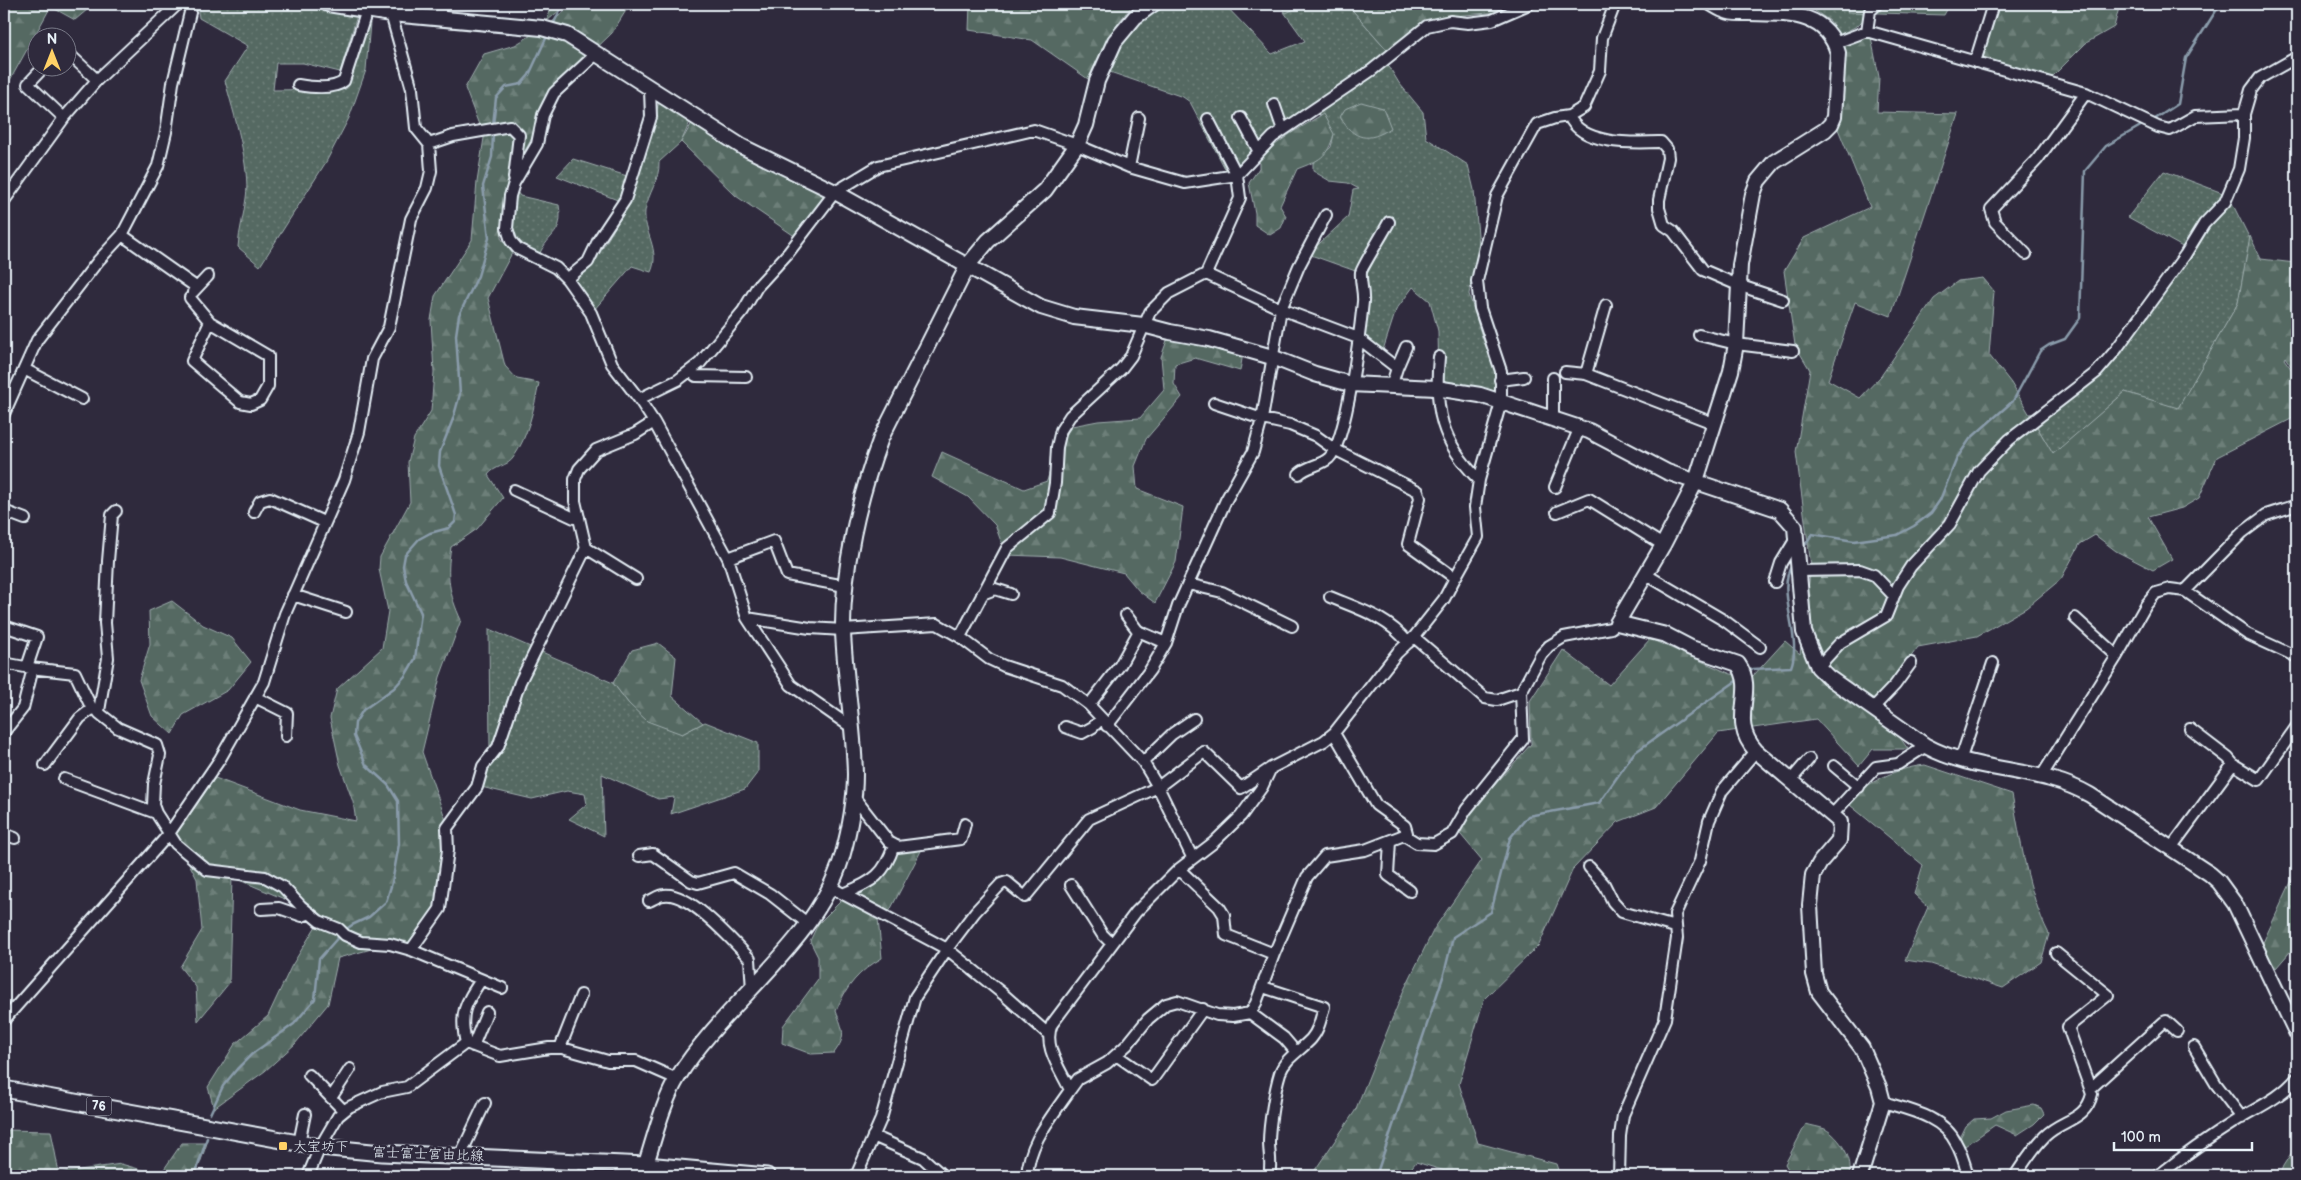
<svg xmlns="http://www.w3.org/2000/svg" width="2301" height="1180" font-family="'Balsamiq Sans','Klee One',sans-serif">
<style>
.grass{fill:url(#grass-dots);stroke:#9eadad}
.forest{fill:url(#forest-firs);stroke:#9eadad}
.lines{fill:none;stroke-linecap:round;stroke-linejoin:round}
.stream{stroke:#8a9cab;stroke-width:2.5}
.street-casing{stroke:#e8f1f8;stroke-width:14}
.secondary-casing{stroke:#e8f1f8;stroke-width:18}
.primary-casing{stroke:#e8f1f8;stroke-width:19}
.street{stroke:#2f2a3d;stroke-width:10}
.secondary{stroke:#2f2a3d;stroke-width:14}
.primary{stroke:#2f2a3d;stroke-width:15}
.poi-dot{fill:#ffd166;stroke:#2f2a3d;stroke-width:2}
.labels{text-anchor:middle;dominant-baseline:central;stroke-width:5;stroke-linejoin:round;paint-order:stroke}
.shield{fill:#2f2a3d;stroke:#b0b5c0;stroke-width:1}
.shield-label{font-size:12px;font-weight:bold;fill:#e8f1f8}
.poi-label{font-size:14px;fill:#e8f1f8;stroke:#2f2a3d;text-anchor:start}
.street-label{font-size:14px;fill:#e8f1f8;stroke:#2f2a3d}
</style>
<defs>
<pattern id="grass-dots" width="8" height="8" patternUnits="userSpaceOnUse" patternTransform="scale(1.25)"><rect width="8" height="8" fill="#556962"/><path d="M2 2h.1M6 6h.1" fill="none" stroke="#6d7f79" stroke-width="1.8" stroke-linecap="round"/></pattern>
<pattern id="forest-firs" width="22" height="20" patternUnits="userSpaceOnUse" patternTransform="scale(1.25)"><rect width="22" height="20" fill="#556962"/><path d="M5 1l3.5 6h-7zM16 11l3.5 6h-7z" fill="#6d7f79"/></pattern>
</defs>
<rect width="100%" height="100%" fill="#2f2a3d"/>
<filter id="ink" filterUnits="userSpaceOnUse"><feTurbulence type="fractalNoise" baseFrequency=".02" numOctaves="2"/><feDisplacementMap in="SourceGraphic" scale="10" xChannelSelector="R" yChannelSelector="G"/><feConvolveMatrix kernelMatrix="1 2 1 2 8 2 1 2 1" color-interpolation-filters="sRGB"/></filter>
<g filter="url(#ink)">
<path class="grass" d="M197 4H320L358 12 340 72 303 63H276L273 90 346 89 365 22 370 23 366 70 349 118 326 162 260 266 238 247C239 230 244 215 246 198 251 169 233 110 225 81L248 46 199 18Z
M1172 4H1224L1272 54 1305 41 1284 12 1304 4H1347L1389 52 1300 118 1245 170 1229 176 1190 102 1183 97 1104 70 1135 22Z
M1728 4H1879L1857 26 1839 35 1830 21 1812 9 1732 6Z
M1385 60 1399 83 1423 112 1426 138 1468 165 1474 190 1479 246 1469 294 1482 337 1494 365 1497 394 1439 384 1438 331 1430 301 1413 287 1396 310 1383 350 1356 337 1361 273 1308 254 1348 217 1353 190 1359 189 1348 183 1330 181 1313 171V163L1331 147 1334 134 1317 112Z
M659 102 690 122 681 142 659 162C660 180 648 193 645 211 643 232 661 250 651 272L632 266 593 311 572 279 591 268 628 205Z
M573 159 627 176 620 201 557 176Z
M2164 171 2228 195 2250 239 2238 303 2178 409 2125 392 2053 455 2030 414 2048 410 2108 367 2188 250 2128 217Z
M515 189 520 196 559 205C564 235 549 232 539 255 503 235 511 225 515 189Z
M489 629 613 683 629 704 682 734 705 722 758 743V772L745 789 671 814 674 797 658 799 602 774 604 836 569 819 587 804 585 794 567 791 532 799 481 787 490 753Z"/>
<path class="forest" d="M4 4H94L75 20 55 9 50 8 4 91Z
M552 4H567L547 21Z
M573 4H630L612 33 548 95 537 129 507 183 501 238 512 253 488 298 505 366 517 379 539 383C534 408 528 437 513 458 508 466 494 466 488 475L503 498 477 529 451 547C446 576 449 594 461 620L440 677 422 752 449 829 441 903 412 946 394 943 338 958 328 1004 295 1044 265 1071 214 1108 208 1087 235 1044 268 1016 291 967 319 921 301 906 232 877 229 983 198 1021 196 987 180 967 202 930 197 879 175 836 215 778 300 810 356 821 353 802 340 765 330 718 337 689 382 648 388 611 379 569 380 557 410 502 408 462 414 438 431 411 434 372 431 320 435 296 472 240 477 182 484 138 465 88 484 54 515 45 551 23Z
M970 4H1134C1113 25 1101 53 1088 79L1032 40 969 30Z
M1279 4H1306L1286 13Z
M1347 4H1516L1499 12 1454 16 1389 52Z
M1849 4H1950L1944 15 1847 12Z
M1994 4H2120L2114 27 2086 43 2050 79 1981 57Z
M1871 37 1879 77 1877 112 1958 114 1891 316 1855 302 1828 380 1860 398 1881 376 1934 299 1958 281 1983 278 1994 291 1989 355 2011 383 2053 454 2125 392 2178 408 2238 303 2250 236 2261 259 2295 263 2297 266V375L2285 357 2284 359 2297 377V416L2217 457 2199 498 2182 508 2148 517 2172 559 2153 570 2116 551 2095 535 2080 544 2061 579 2026 608 1977 636 1918 647 1876 704 1908 749H1873L1859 766 1816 719 1718 733 1656 807 1618 822 1573 869 1539 945 1484 999 1459 1084 1478 1143 1556 1164 1560 1176H1461L1416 1162 1405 1176H1311L1355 1111 1403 992 1434 929 1482 860 1456 829 1531 744 1530 701 1563 650 1609 685 1650 639 1731 674 1753 676 1785 641 1800 654 1811 566 1796 452 1810 370 1795 345 1784 271 1804 238 1870 207 1838 129 1844 45Z
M1361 102 1383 108 1391 128C1368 143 1354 140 1340 117L1345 109Z
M1323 114 1334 134C1327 158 1320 160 1297 169L1280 206 1286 216 1281 228 1270 235 1255 225V213L1249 183 1259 168V157L1290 134Z
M692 123 763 157 829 191 796 237 736 196 681 142Z
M1170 332 1243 353 1240 371 1195 358 1175 364 1174 384 1182 397 1146 439 1135 466 1137 489 1183 507 1176 562 1155 603 1139 591 1124 573 1060 557 1006 555 995 525 968 497 932 477 942 452 1024 489 1047 481 1056 449 1072 426 1098 421 1140 418 1164 390 1161 357Z
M172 601 203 625 232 638 251 662 228 690 183 715 172 734 152 716 139 680 150 644 149 611Z
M658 643 676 657 672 696 703 723 682 734 647 721 629 704 613 683 632 650Z
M1925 765 2012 794C2021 841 2027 891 2049 934L2041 962 2003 988 1931 964 1905 960 1928 907 1914 894 1923 865 1845 801C1871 782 1892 769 1925 765Z
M922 849 887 916 878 919 882 958C859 971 846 986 836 1011 843 1030 847 1036 834 1053L811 1054 782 1043 783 1026 818 979V957L810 941 818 924 843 899 897 852Z
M2297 869V944L2276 968 2261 947Z
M2034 1105 2041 1108 2044 1114 2034 1124 2017 1135 1995 1125 1962 1148 1960 1138 1966 1126 1974 1119 1991 1118 2006 1110Z
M1806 1124C1812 1126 1820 1127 1825 1129 1839 1136 1856 1162 1848 1176H1792L1785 1164Z
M4 1130 51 1131 59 1173 121 1164 160 1175 182 1143H207L198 1169 187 1176H4Z
M2297 1144V1176H2279L2283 1166Z"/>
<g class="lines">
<path class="stream" d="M552 27 563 4
M2152 121 2178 104 2186 58 2219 6 2223 4
M493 125 496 98 506 87 521 84 529 75 548 34
M1802 550 1812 534 1854 541 1897 535 1914 526 1931 513 1940 500 1957 458 1970 439 2013 401 2040 351 2049 345 2065 339 2080 318 2085 171 2106 146 2144 124
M1748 673 1753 669 1791 667C1803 636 1775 592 1792 565
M345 930 352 925 369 917 386 902 392 883 399 844 398 801 388 785 366 765 354 736 355 723 363 710 394 688 405 676 415 659 421 613 406 581 403 566 405 555 419 539 430 533 449 528 455 522 456 515 439 466 440 452 453 419 460 394 456 335 459 315 478 276 489 238 483 186 492 157 493 133
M210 1114 223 1086 237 1069 252 1054 294 1024 315 999 319 959 341 934
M192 1176 196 1172 207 1138
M1376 1176 1444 974 1453 937 1491 912 1510 838 1528 816 1599 803 1634 753 1739 679"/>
<defs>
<path id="street" d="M439 4 441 19
M1867 31 1870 11 1877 4
M1835 43 1867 31 2086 93 2158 127 2170 130 2195 116 2244 114
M68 53 97 80
M595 55 554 93 543 115 537 144 514 183 510 196 507 228 511 241 518 249 556 268 567 279 591 313 612 364 639 399 654 422 728 558 747 618 791 685 851 727
M1975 62 1993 4
M43 68 28 84 64 118
M298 85C310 87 334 90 344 81L367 10
M1274 104 1283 130
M1569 116C1582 146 1634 143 1661 142L1667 149 1668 158 1659 200V208L1664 225 1673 231 1703 270 1738 285 1783 300
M1241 118 1259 152
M429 144 453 136 510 126 519 135 514 178
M1129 167 1139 118
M4 201 64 118 97 80 178 4
M122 235 196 287
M2026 254 1995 222 1991 209 2037 160 2086 93
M1206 274 1281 309 1358 338 1397 368 1391 387
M567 279 588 262 599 239 625 200 651 117 650 90
M193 292 208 276
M190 298 210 322 268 356V386L260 400 251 404 240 402 192 361 210 322
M1606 305 1586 374 1713 423
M1699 335 1736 344 1793 351
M1439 357C1434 409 1441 442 1479 480
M1397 368 1406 347
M24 369 82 399
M690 371 696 376 746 377
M1565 372 1586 374
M1553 378V419
M1500 380 1524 377
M639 399 678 380 700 363 743 311 757 287 789 252 835 192 878 166 1034 130 1077 145 1129 167 1185 183 1237 175 1273 137 1372 70 1427 26 1450 21 1468 23 1492 20 1529 4
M1214 403 1262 419 1290 425 1316 436 1334 449 1418 491 1420 498 1408 544 1455 578 1444 599 1414 637
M4 414 37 340 98 261 122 235 158 166 166 132 173 83 192 4
M1299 474C1307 466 1320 466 1329 458 1347 441 1360 331 1363 302 1364 292 1360 282 1361 272 1361 269 1385 230 1389 222
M1555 487 1580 427
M514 490 574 518 579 517
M4 511 25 519
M254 512 260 501 270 498 324 522
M1557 512 1589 499 1663 545
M586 548 636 579
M728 558 774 541 787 575 845 586
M1798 571 1860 570 1874 575 1894 596
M1645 574 1725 621 1760 647
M1455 578 1478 537 1475 507 1479 480 1501 402V371L1480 308 1477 281 1497 196 1537 124 1555 118 1569 116 1584 107 1600 71 1602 38 1615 4
M1775 582 1781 563 1795 540
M1188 584 1222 592 1292 626
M2185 591 2242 533 2266 515 2297 505
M982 594 995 589 1011 594
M293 595 346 612
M1330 597C1359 609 1388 617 1408 643
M1126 615 1138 631 1166 643
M747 618 810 628 843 630 937 624 960 637 989 659 1004 666 1062 685 1089 705 1143 762 1158 787 1192 857
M2075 618 2117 656
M4 626 37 637 27 667
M960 637 1007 548 1050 513 1055 483 1057 447 1061 430 1070 416 1121 369 1131 356 1150 312 1169 293 1206 274 1240 198 1237 175 1208 119
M4 663 30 668 75 673 92 709 99 711V713L118 728 157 745 160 755 154 784 153 805 156 813 176 844 207 870 265 877 283 887 301 906 319 921 339 929 345 935 361 942 390 944 411 950 502 988
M1818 667 1840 643 1886 616 1898 586 1911 566 1950 524 1979 471 2009 440 2097 372 2115 351 2185 255 2204 224 2225 202 2239 169 2244 138V114L2251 90 2260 78 2297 57
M255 697 287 713 286 736
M1089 705 1120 665 1139 631
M1873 708 1895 685 1911 663
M99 711 108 658 105 623 108 561 112 515 116 511
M1107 726 1150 670 1166 643 1178 606 1226 500 1253 452 1262 419 1281 309 1299 266 1326 215
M1065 727 1082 733 1093 727 1101 719
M2190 729 2228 758 2233 764 2259 780 2297 726
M4 732 23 708 33 668
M1334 733 1376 805 1405 826 1407 833 1404 835
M1960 761 1993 663
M1143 762 1172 734 1194 719
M45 765 80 718 92 709
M1834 766 1859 787
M2041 777 2117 656 2146 605 2156 593 2170 589 2185 591 2247 634 2297 657
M64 779 156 813
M1791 780 1809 759
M854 797 889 842 898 847 961 839 965 824
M1832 815 1876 767 1898 764 1926 746
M4 834 15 838
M1390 841 1388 875 1410 891
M2171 848 2233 764
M639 856 653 854 691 881 698 883 734 873 770 894 807 923
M1589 867 1604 884 1613 902 1622 912 1675 927
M1179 869 1219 907 1224 915 1226 935 1274 954
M1071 885 1102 934 1112 944
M830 887 947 949 1003 994 1047 1033
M845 893C873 882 885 874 894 845
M649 901C654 899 659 895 664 895 689 891 734 942 750 959L752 990
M261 909 279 908 302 916 310 913
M411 950 440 909 448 850 447 828 477 787 483 766 498 747 520 682 586 548 575 501V479L579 469 596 450 635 434 654 422
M1263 987 1324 1007C1321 1018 1319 1030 1311 1039 1301 1050 1285 1058 1280 1073 1275 1089 1269 1125 1269 1142 1269 1154 1272 1164 1269 1176
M1250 1013 1284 1038 1296 1052
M4 1020 168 835 220 759 264 682 285 614 344 480 359 432 372 359 389 327 411 219 427 188 431 171 429 144 416 128 412 89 391 14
M466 1043 500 1056 549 1048H562L608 1061H636L677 1079
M466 1043C459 1013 465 1004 481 980
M473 1046 487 1012
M2194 1047 2216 1084 2242 1118
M560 1048 581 995
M1116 1055 1152 1080 1203 1009
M309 1075 344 1111
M2091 1088 2164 1022 2166 1021 2177 1031
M1070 1090 1078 1079 1107 1063 1127 1045 1148 1019 1166 1004 1177 1001 1217 1015 1233 1016 1250 1013 1256 1003 1274 954 1307 877 1325 856 1365 850 1404 835 1417 843 1434 844 1452 834 1466 810 1523 739 1521 692
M331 1098 350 1069
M1883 1102C1909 1110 1943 1116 1956 1143 1962 1153 1965 1165 1968 1176
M873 1136 923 1158 943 1176
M299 1143 305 1114
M460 1156 485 1103
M308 1176 320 1147 338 1116 349 1107 382 1092 407 1087 466 1043
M572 1176 575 1160
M856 1176 881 1119 915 997 947 949 975 912 1001 884 1007 882 1025 897 1089 819 1158 787 1204 752 1241 788 1271 768
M1027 1176C1029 1142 1051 1118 1070 1090 1061 1070 1042 1046 1052 1024L1136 912 1179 869 1213 843 1241 816 1262 787 1271 768 1324 741 1334 733 1397 653 1414 637 1485 698 1497 700 1521 692 1541 655 1549 646 1564 637 1611 628 1617 623
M1619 1176 1620 1136 1623 1115 1665 1019 1677 938 1675 914 1700 861 1709 821 1722 791 1756 751
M2015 1176C2024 1162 2033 1148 2045 1136 2062 1119 2086 1121 2092 1094L2068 1027 2108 995 2056 953
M2158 1176C2182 1157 2207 1139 2234 1122 2256 1108 2280 1099 2297 1078"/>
<path id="secondary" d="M328 4 391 14 542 28 567 35 741 146 835 192 1041 307 1074 317 1143 325 1170 332 1209 339 1272 357 1315 374 1350 384 1436 388 1480 395 1589 431 1667 472 1780 510 1795 527 1804 632 1818 667 1828 677 1926 746C1977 774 2040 766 2090 795L2210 874 2219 882 2235 904 2297 1034
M1712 4C1716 6 1721 10 1726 11 1732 14 1741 13 1748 13 1785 14 1826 10 1838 53L1834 117 1831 124 1825 130 1774 162 1758 181 1753 194 1740 265 1736 344 1731 371 1696 481 1663 545 1617 623 1666 635 1691 648 1738 664C1758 692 1727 720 1756 751L1840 822 1839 840 1821 861 1813 875 1810 905 1814 974 1819 992 1862 1048 1879 1087 1883 1102 1860 1176
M642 1176C653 1145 661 1105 678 1077 724 1002 816 944 842 857 849 832 855 801 855 774 854 726 845 680 843 632 842 570 859 497 881 438L968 265 988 241 1045 190 1077 145 1086 125 1097 81 1115 41 1135 17 1153 4"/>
<path id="primary" d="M4 1089 320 1147 382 1153 646 1165 767 1176"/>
</defs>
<use href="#street" class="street-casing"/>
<use href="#secondary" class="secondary-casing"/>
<use href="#primary" class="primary-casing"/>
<use href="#street" class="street"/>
<use href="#secondary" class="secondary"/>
<use href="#primary" class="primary"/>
</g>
</g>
<rect class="poi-dot" x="278" y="1141" width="10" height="10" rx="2.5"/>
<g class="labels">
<rect class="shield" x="86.5" y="1096.5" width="25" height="19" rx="4"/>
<g class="shield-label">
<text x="99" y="1106">76</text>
</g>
<g class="poi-label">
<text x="293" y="1146">大宝坊下</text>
</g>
<g class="street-label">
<text transform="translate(428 1154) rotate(2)">富士富士宮由比線</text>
</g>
</g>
<rect width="2301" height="1180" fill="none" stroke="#2f2a3d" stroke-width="20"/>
<rect x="10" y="10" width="2281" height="1160" fill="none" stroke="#e8f1f8" stroke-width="2" filter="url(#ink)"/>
<g transform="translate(52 52)"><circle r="24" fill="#2f2a3d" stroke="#797a88"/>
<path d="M0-4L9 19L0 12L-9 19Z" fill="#ffd166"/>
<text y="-8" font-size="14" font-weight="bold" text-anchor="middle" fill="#e8f1f8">N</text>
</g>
<path d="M2114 1142v8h138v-8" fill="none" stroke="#e8f1f8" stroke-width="2.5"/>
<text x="2121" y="1142" font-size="15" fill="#e8f1f8" stroke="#2f2a3d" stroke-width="4" paint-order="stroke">100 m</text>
</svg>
